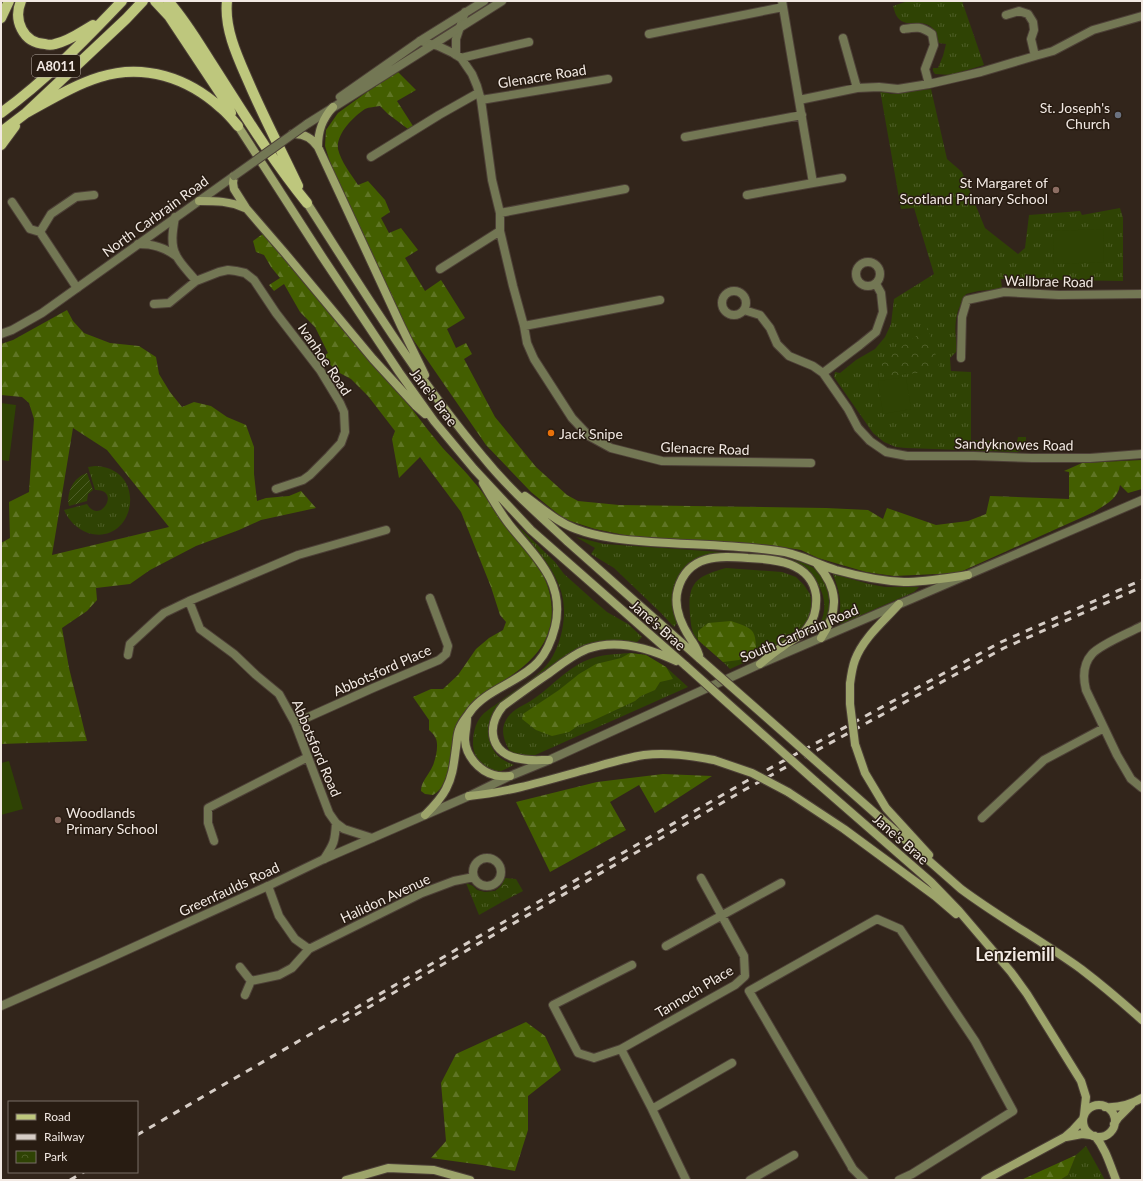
<svg xmlns="http://www.w3.org/2000/svg" width="1143" height="1181" font-family="Lato,sans-serif">
<style>
.grass{fill:url(#grass-tufts)}
.forest{fill:url(#forest-firs);fill-rule:evenodd}
.park{fill:url(#park-crowns)}
.garden{fill:url(#garden-furrows)}
.pitch{fill:#2f4304}
.lines{fill:none;stroke-linecap:round;stroke-linejoin:round}
.minor-casing{stroke:#4d4037;stroke-width:10}
.tertiary-casing{stroke:#4d4037;stroke-width:10}
.secondary-casing{stroke:#4d4037;stroke-width:10}
.primary-casing{stroke:#4d4037;stroke-width:12}
.minor{stroke:#737754;stroke-width:8}
.tertiary{stroke:#737754;stroke-width:8}
.secondary{stroke:#9da46b;stroke-width:8}
.primary{stroke:#bec77d;stroke-width:10}
.rail{stroke:#d6cdc6;stroke-width:3;stroke-dasharray:7 7;stroke-linecap:butt}
.tertiary-bridge-casing{stroke:#4d4037;stroke-width:10;stroke-linecap:butt}
.secondary-bridge-casing{stroke:#4d4037;stroke-width:10;stroke-linecap:butt}
.tertiary-bridge{stroke:#737754;stroke-width:8}
.secondary-bridge{stroke:#9da46b;stroke-width:8}
.worship-dot{fill:#6b7280;stroke:#281c12;stroke-width:1.5}
.education-dot{fill:#8d6e63;stroke:#281c12;stroke-width:1.5}
.food-dot{fill:#e8710a;stroke:#281c12;stroke-width:1.5}
.labels{text-anchor:middle;dominant-baseline:central;stroke-width:3;stroke-linejoin:round;paint-order:stroke}
.shield{fill:#281c12;stroke:#b5aca4;stroke-width:1}
.shield-label{font-size:13px;font-weight:bold;fill:#f2e9e3}
.street-label{font-size:14px;fill:#f2e9e3;stroke:#281c12}
.poi-label{font-size:14px;fill:#f2e9e3;stroke:#281c12;text-anchor:end}
.district-label{font-size:18px;font-weight:bold;fill:#f2e9e3;stroke:#281c12}
</style>
<defs>
<pattern id="grass-tufts" width="24" height="20" patternUnits="userSpaceOnUse"><rect width="24" height="20" fill="#2f4304"/><path d="M3 7l-1-3M5 7V3M7 7l1-3M15 17l-1-3M17 17v-4M19 17l1-3" fill="none" stroke="#4e5e28"/></pattern>
<pattern id="forest-firs" width="22" height="20" patternUnits="userSpaceOnUse"><rect width="22" height="20" fill="#435e00"/><path d="M5 1l3.5 6h-7zM16 11l3.5 6h-7z" fill="#5f7525"/></pattern>
<pattern id="park-crowns" width="20" height="18" patternUnits="userSpaceOnUse"><rect width="20" height="18" fill="#2f4304"/><path d="M2 6a3 3 0 1 1 6 0M12 15a3 3 0 1 1 6 0" fill="none" stroke="#4e5e28"/></pattern>
<pattern id="garden-furrows" width="10" height="10" patternUnits="userSpaceOnUse"><rect width="10" height="10" fill="#2f4304"/><path d="M-1 1l2-2M0 10L10 0M9 11l2-2" fill="none" stroke="#4e5e28"/></pattern>
</defs>
<rect width="100%" height="100%" fill="#32251b"/>
<path class="grass" d="M908 1H962L984 65 951 75 935 74 933 71V68H938L943 56 946 44 938 43C937 40 937 36 936 34 927 13 906 33 896 15 895 13 894 9 893 6Z
M931 89 947 159 962 172 985 228 1018 254 1025 248 1029 215 1080 211 1082 215 1120 208 1123 218V281L1001 279 1002 289 978 291 966 294C963 301 958 308 957 315 954 326 956 340 957 351L950 358 951 371 971 372V440L1017 442 1018 437H1026C1026 446 1026 449 1017 452L906 448 896 447 884 442 873 433 834 377 835 372 840 373 856 360 875 349 885 337 891 324 894 299 934 274 914 208 901 209 880 90 891 94Z
M95 466C150 468 135 547 88 533 77 529 69 521 64 510L87 504C100 526 122 489 95 490L88 467Z
M516 524 555 562 564 574 593 600 607 612 628 624 642 637 635 644 599 642 503 703C500 706 497 709 494 712 486 723 487 739 494 751 498 758 507 762 514 765L497 773C484 768 474 759 473 745 473 737 474 728 478 721 482 713 491 708 498 703 513 691 530 682 544 668 557 655 564 631 564 612 565 577 536 550 516 524Z
M576 537 604 544 777 556 804 563 820 571 826 580 832 598 824 631 815 633C817 629 820 624 822 619 830 596 816 575 797 564L710 558 681 580 678 622 674 627 661 613 614 568 591 554 595 548Z
M726 568 782 572 796 577 804 585 810 594 812 605 807 626 781 646 730 669C724 663 717 656 710 650 706 647 702 644 698 640 691 633 691 624 690 615 687 583 696 576 726 568Z
M833 574 869 584 885 587H919L914 592 841 624 838 620C843 603 839 591 833 574Z
M630 653 646 655 666 667 688 687 533 756 524 758 512 755C506 745 499 732 506 720 512 709 523 706 532 700 552 687 569 665 593 658 604 654 618 654 630 653Z
M466 883 473 886 477 890 485 892 495 891 502 902 479 915Z
M1086 1146 1105 1180H1060L1068 1175 1076 1155Z"/>
<path class="forest" d="M398 72 416 90 397 101 413 126 408 129 388 114 380 106C375 107 369 107 365 109 353 117 336 134 338 149 341 162 351 174 358 185L368 181 385 200 390 212 381 218 389 233 401 228 418 250 405 258 425 291 441 280 465 318 447 329 456 348 466 343 472 354 464 359 495 417 536 467 567 495 578 501 619 505 826 508 868 510 883 519 887 508 936 525 968 521 986 514 990 496 1069 499V472L1064 471 1082 463 1142 460V489L1128 493 1120 485C1118 499 1106 504 1094 512L958 573 894 576 866 572 818 558 801 550 770 545 629 536 595 529 564 519 531 492 486 445 410 335 332 169 325 146 326 130 338 113 367 92Z
M264 233C310 288 356 342 402 397 414 411 425 427 437 441 448 455 462 467 473 481 485 494 494 510 505 524 518 540 533 558 543 575 551 591 554 610 550 627 542 657 517 672 493 688 485 693 476 698 470 705 467 708 464 712 462 716 452 735 453 785 433 795L425 794 421 791C421 783 426 778 430 771 435 764 440 744 435 737 434 734 431 732 429 730V720L413 697 431 689H443L458 675 476 649 489 638 503 630 506 622 500 615 491 587 461 512 420 457 399 478 392 439 395 431 368 396 351 379 336 371 328 362 324 364 320 358 328 353 315 327 300 312 284 284 274 291 269 285 280 278 271 267 264 255 256 252 253 241Z
M67 310 73 321 84 333 110 343 139 346 156 357 159 374 170 392 182 407 194 402 211 406 227 417 246 425 254 447V474L257 501 266 498 289 496 301 491 316 508 261 520 239 530 196 546 150 570 130 584 96 588 97 600 87 611 62 628 69 668 87 741 1 744V543L10 538 9 502 29 492 34 419 29 403 22 397 1 395V344L13 340ZM73 428 107 450 169 527 52 555Z
M731 621C750 628 756 627 756 649L739 660 723 662 698 640V631L708 623Z
M630 653 646 655 666 667 673 679 660 682 655 690 641 696 635 701 590 722 579 725 569 732 552 736 536 730 522 719 523 714 559 690 579 674 596 664 621 658Z
M663 774 712 776 655 813 639 785 610 802 626 830 550 872 516 802 597 782Z
M526 1022 545 1036 561 1070 528 1096V1130L515 1171 482 1165 431 1158 446 1141 441 1083 456 1054Z
M1076 1155 1068 1175 1060 1180H1021Z"/>
<path class="park" d="M928 328 940 370 884 377 881 361Z
M505 878 516 879 523 891 502 902 495 891 501 886Z"/>
<path class="garden" d="M87 473 93 490 88 494 87 501 69 506C66 492 74 477 87 473Z"/>
<path class="pitch" d="M1103 229 1104 262 1054 264 1053 231Z
M906 377 911 409 883 414 878 381Z
M1 403 16 405 9 461 1 460Z
M9 761 23 809 1 815V763Z"/>
<g class="lines">
<defs>
<path id="minor" d="M782 1 813 183 842 178
M904 29C916 27 921 26 932 34L934 45 925 69 929 84
M649 34 783 7
M843 38 857 88
M420 41 438 46 453 53 461 58 472 74 477 86 481 100 492 180 500 213V231L513 286 524 326 527 343 534 359 572 418 589 436 611 448 662 461 811 463
M456 55V39L465 12
M1035 56 1053 51 1093 30 1142 16
M461 58 529 42
M481 100 608 79
M799 100 857 88 879 87 898 89 929 84 981 72 1035 56 1031 39 1034 30 1033 22 1028 14 1019 11 1006 15
M685 137 802 115
M371 157 439 115 478 93
M747 195 813 183
M12 202 30 229 40 232
M500 213 625 189
M175 217C173 229 170 244 176 255 180 264 190 273 196 281L219 272 228 270 236 271 245 273 254 280 276 313 320 370 340 403 344 412 345 432 341 443 329 456 310 475 303 480 276 489
M138 244C153 244 164 247 176 256
M856 274a12 12 0 1 1 24 0a12 12 0 1 1-24 0Z
M440 269 500 231
M77 288 40 232 51 214 76 197 94 195
M722 303a12 12 0 1 1 24 0a12 12 0 1 1-24 0Z
M154 304 169 303 196 281
M744 310 760 315 770 328 777 344 789 356 813 366 823 373 848 409 858 428 870 441 886 452 907 456H974L1032 458H1090L1142 454
M524 326 660 300
M961 358 962 317 967 300 1004 292 1059 295 1142 294
M823 373 860 345 876 332 883 312 881 293 876 284
M189 601 200 629 234 654 256 675 279 694 295 723 329 813 336 823 344 829 372 838
M1142 626C1129 633 1101 644 1092 654 1083 664 1083 678 1086 690L1117 755 1131 779 1142 788
M128 655 130 644 155 621 164 613 189 601 298 555 386 530
M295 723 373 688 439 660 446 654 448 646 430 598
M982 818 1044 760 1104 728
M214 841 208 823V808L308 757
M473 872a14 14 0 1 1 28 0a14 14 0 1 1-28 0Z
M324 859C334 844 335 841 336 823
M268 886 279 916 295 939 309 949
M666 946 781 883
M632 965 553 1005 578 1053 594 1058 621 1049 652 1109 686 1180
M240 967 251 981
M245 995 251 981 279 975 292 968 309 949 422 893 454 881 474 877
M621 1049 735 985 745 976 744 956 701 878
M652 1109 732 1063
M852 1168 864 1180
M853 1169 749 991 877 919 900 929 975 1041 1013 1111 912 1174 899 1180
M750 1180 794 1155"/>
<path id="tertiary" d="M340 97 420 41 484 1
M307 124 502 1
M1 334 12 330 42 313 234 176
M1 1006 103 961 268 886 324 859 469 796 510 776 549 760 760 664 1142 500"/>
<path id="secondary" d="M238 126 321 255 399 372 434 421 474 469 531 530 686 666
M292 134C304 133 312 138 318 147L401 326 425 375
M318 147C318 131 322 119 333 107
M234 176 233 183 234 189 246 208 284 252 373 359 416 406 425 414
M199 201C217 201 229 201 245 208
M307 203C363 290 417 379 484 458 509 489 539 515 568 542 612 581 656 620 700 659
M525 496C542 508 557 522 576 529 600 538 625 540 651 542 693 545 736 545 778 551 798 553 816 564 836 570 858 576 881 581 904 582 925 582 947 578 968 575
M817 564C839 589 839 611 821 638
M700 659C698 649 695 646 690 638 681 624 673 606 678 589 688 554 719 556 748 558 775 559 811 562 816 595 817 607 815 618 808 627 802 637 791 640 782 647 774 652 767 658 760 664
M850 684C851 676 852 668 855 660 863 638 884 621 899 604
M467 718C467 726 465 733 465 740 466 756 479 771 494 775 499 777 504 776 510 776
M855 744 865 773 886 808 929 855
M549 760C540 760 530 761 521 759 491 755 485 728 503 706 518 695 533 684 548 674 560 665 572 655 587 649 617 638 649 648 676 661
M826 770 961 889C1000 918 1042 941 1081 969 1102 985 1122 1002 1142 1020
M815 781 931 882 959 911 1011 972 1027 994 1081 1081 1086 1097 1084 1115
M788 792 844 829 935 896 956 914
M469 796C510 792 548 780 588 769 606 764 625 758 644 755 668 752 691 756 714 760
M425 815C433 807 441 799 446 789 453 776 454 762 456 748 457 742 457 735 459 730 461 723 466 718 470 712 485 690 520 682 538 662 547 652 552 639 555 627 566 581 534 556 509 524 499 511 491 497 483 483
M1083 1121a16 16 0 1 1 32 0a16 16 0 1 1-32 0Z
M1105 1107C1119 1108 1130 1105 1142 1098
M1114 1124 1118 1118 1131 1105
M1095 1136C1106 1149 1110 1165 1116 1180
M1066 1137 1082 1134 1090 1135
M346 1180 388 1168 434 1170 470 1180
M985 1180 1065 1137 1073 1130 1083 1119"/>
<path id="primary" d="M21 1C13 20 23 43 45 44 48 45 52 45 55 44 69 41 81 32 93 25
M155 1 169 16 224 99 231 113
M168 1C183 17 198 42 210 61 241 109 271 159 307 203
M227 1C224 29 238 58 249 83 264 118 282 152 298 186
M1 18 9 1
M1 113C45 81 84 41 122 1
M26 113C50 100 74 85 100 77 144 63 188 78 221 108 227 113 233 120 238 126
M1 132 26 113 126 19 143 1
M1 145 15 126"/>
</defs>
<use href="#minor" class="minor-casing"/>
<use href="#tertiary" class="tertiary-casing"/>
<use href="#secondary" class="secondary-casing"/>
<use href="#primary" class="primary-casing"/>
<use href="#minor" class="minor"/>
<use href="#tertiary" class="tertiary"/>
<use href="#secondary" class="secondary"/>
<use href="#primary" class="primary"/>
<path class="rail" d="M343 1022 746 789 1004 648 1142 587
M137 1135 743 783 1001 642 1142 580
M70 1180 84 1172"/>
<defs>
<path id="tertiary-bridge" d="M234 176 307 124"/>
<path id="secondary-bridge" d="M700 659 826 770
M686 666 815 781
M850 684V704L855 744
M714 760 752 773 788 792"/>
</defs>
<use href="#tertiary-bridge" class="tertiary-bridge-casing"/>
<use href="#secondary-bridge" class="secondary-bridge-casing"/>
<use href="#tertiary-bridge" class="tertiary-bridge"/>
<use href="#secondary-bridge" class="secondary-bridge"/>
</g>
<circle class="worship-dot" cx="1118" cy="115" r="4"/>
<g class="education-dot">
<circle cx="1056" cy="190" r="4"/>
<circle cx="58" cy="820" r="4"/>
</g>
<circle class="food-dot" cx="551" cy="433" r="4"/>
<g class="labels">
<rect class="shield" x="32" y="55" width="48" height="22" rx="3"/>
<g class="shield-label">
<text x="56" y="66">A8011</text>
</g>
<g class="street-label">
<text transform="translate(542 76) rotate(-9)">Glenacre Road</text>
<text transform="translate(155 216) rotate(-36)">North Carbrain Road</text>
<text transform="translate(1049 281) rotate(1)">Wallbrae Road</text>
<text transform="translate(325 359) rotate(56)">Ivanhoe Road</text>
<text transform="translate(434 397) rotate(53)">Jane's Brae</text>
<text transform="translate(1014 444) rotate(1)">Sandyknowes Road</text>
<text transform="translate(705 448) rotate(2)">Glenacre Road</text>
<text transform="translate(658 625) rotate(41)">Jane's Brae</text>
<text transform="translate(799 633) rotate(-23)">South Carbrain Road</text>
<text transform="translate(382 670) rotate(-24)">Abbotsford Place</text>
<text transform="translate(317 748) rotate(67)">Abbotsford Road</text>
<text transform="translate(901 839) rotate(41)">Jane's Brae</text>
<text transform="translate(229 889) rotate(-25)">Greenfaulds Road</text>
<text transform="translate(385 898) rotate(-25)">Halidon Avenue</text>
<text transform="translate(694 991) rotate(-31)">Tannoch Place</text>
</g>
<g class="poi-label">
<text x="1110" y="107">St. Joseph's<tspan x="1110" dy="16">Church</tspan></text>
<text x="1048" y="182">St Margaret of<tspan x="1048" dy="16">Scotland Primary School</tspan></text>
<text x="559" y="433" text-anchor="start">Jack Snipe</text>
<text x="66" y="812" text-anchor="start">Woodlands<tspan x="66" dy="16">Primary School</tspan></text>
</g>
<g class="district-label">
<text x="1015" y="954">Lenziemill</text>
</g>
</g>
<rect width="1143" height="1181" fill="none" stroke="#f2e9e3" stroke-width="4"/>
<rect x="8" y="1101" width="130" height="72" fill="#281c12" stroke="#796e66"/>
<rect x="16" y="1114" width="20" height="6" fill="#bec77d" stroke="#796e66"/>
<text x="44" y="1121" font-size="12" fill="#f2e9e3">Road</text>
<rect x="16" y="1134" width="20" height="6" fill="#d6cdc6" stroke="#796e66"/>
<text x="44" y="1141" font-size="12" fill="#f2e9e3">Railway</text>
<rect x="16" y="1151" width="20" height="12" fill="url(#park-crowns)" stroke="#796e66"/>
<text x="44" y="1161" font-size="12" fill="#f2e9e3">Park</text>
</svg>
